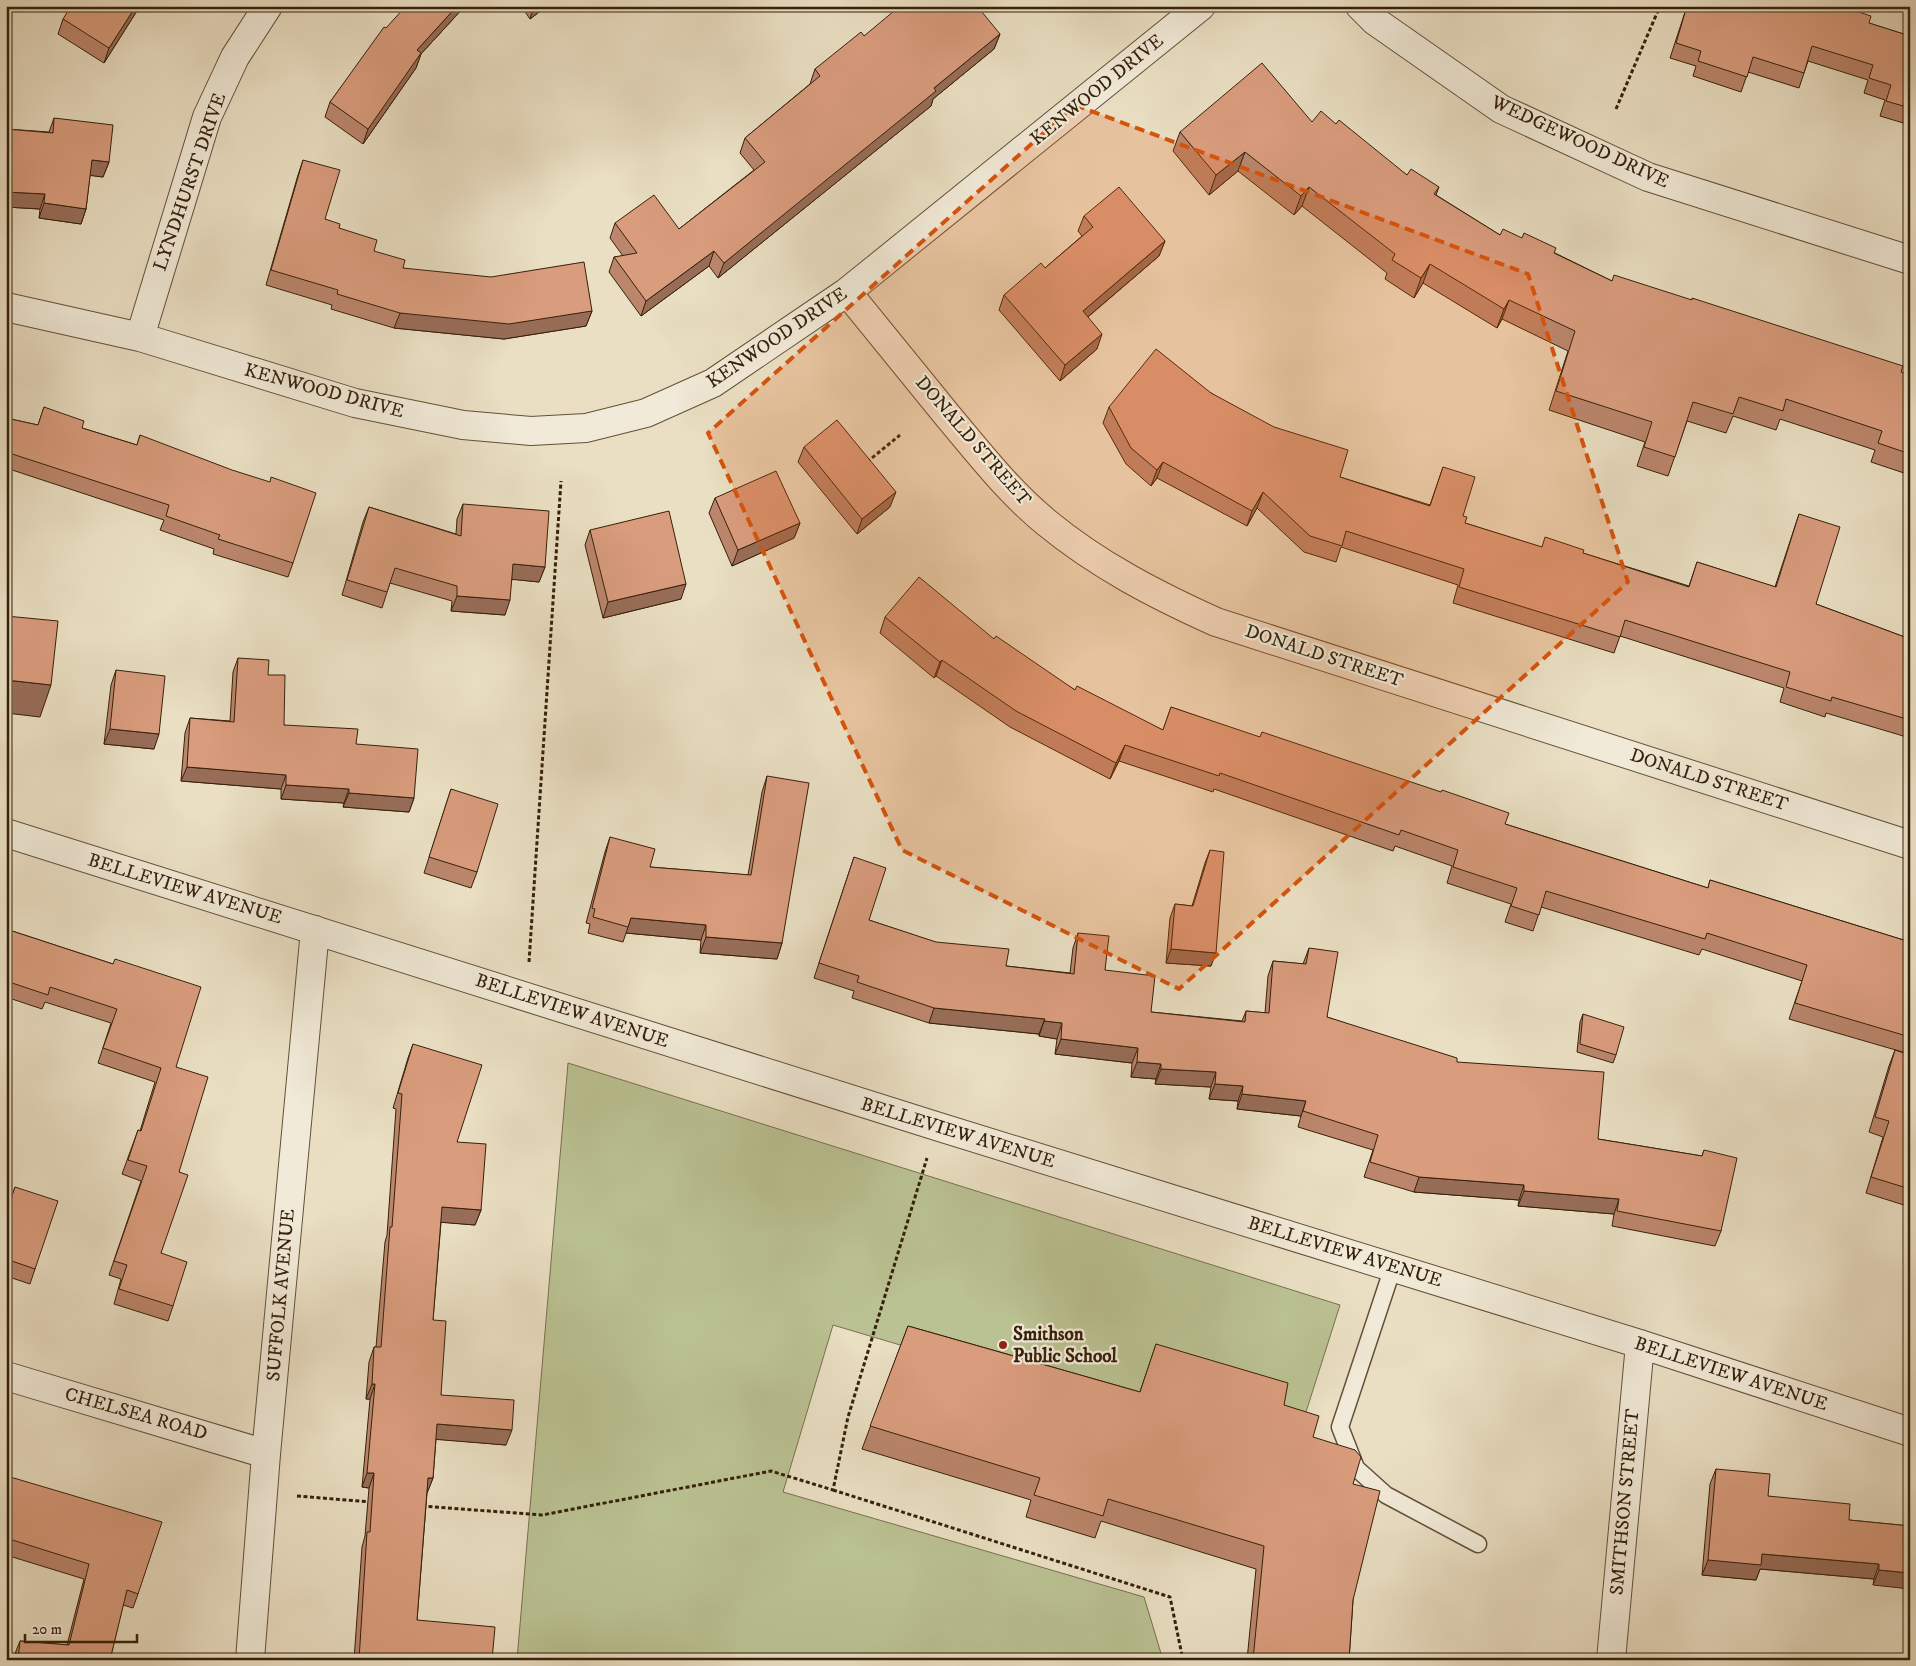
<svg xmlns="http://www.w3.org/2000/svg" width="1916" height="1666" font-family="'IM FELL DW Pica',serif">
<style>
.green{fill:#bac192;stroke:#78704e}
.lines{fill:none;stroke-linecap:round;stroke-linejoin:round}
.lane-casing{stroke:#635038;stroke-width:19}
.street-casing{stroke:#635038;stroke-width:30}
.path{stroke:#36200a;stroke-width:3;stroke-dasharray:4 2.5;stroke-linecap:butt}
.lane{stroke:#f1ead8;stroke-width:16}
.street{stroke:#f1ead8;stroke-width:28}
.wall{fill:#bb866c;stroke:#36200a}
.shaded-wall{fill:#986d58;stroke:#36200a}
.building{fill:#d99c7d;stroke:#36200a}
.marked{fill:#d6530c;fill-opacity:0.2;stroke:#d6530c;stroke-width:4;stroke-dasharray:10 6;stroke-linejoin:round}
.poi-dot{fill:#8f2418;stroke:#f1ead8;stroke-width:2}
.labels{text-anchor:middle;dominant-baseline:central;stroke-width:4.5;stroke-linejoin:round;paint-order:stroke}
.street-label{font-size:19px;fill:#36200a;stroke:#f1ead8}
.poi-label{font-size:19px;font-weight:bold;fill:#36200a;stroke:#f1ead8;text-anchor:start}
</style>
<rect width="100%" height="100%" fill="#eadfc3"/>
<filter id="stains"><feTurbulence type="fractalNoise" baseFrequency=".004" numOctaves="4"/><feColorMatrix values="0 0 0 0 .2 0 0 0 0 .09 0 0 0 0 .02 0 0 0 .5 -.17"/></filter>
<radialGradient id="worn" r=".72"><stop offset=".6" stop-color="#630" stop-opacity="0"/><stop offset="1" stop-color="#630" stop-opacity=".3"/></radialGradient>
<path class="green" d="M568 1063 1340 1305 1299 1434 1149 1366 1132 1414 833 1325 783 1492 1144 1597 1163 1660H517Z"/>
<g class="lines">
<defs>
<path id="lane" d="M1393 1267 1340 1427 1356 1468 1386 1495 1478 1544"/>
<path id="street" d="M1360 6 1375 21 1501 109 1648 177 1910 260
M847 292C880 333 914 374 947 415 978 452 1009 492 1047 523 1098 565 1156 595 1216 622L1910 845
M6 307 140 337 355 403 463 425 531 431 586 428 646 413 713 383 847 292 1201 6
M140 337 207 117 235 57 268 6
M6 833 936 1126 1640 1344 1910 1432
M6 1376 266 1454
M250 1660 266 1454 315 930
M1611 1660 1640 1344"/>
</defs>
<use href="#lane" class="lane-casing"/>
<use href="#street" class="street-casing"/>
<path class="path" d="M1616 109 1660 6
M867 462 900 435
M529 962 561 481
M833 1490 1170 1597 1183 1660
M297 1496 371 1502
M422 1506 542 1515 771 1471 833 1490 848 1417 927 1158"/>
<use href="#lane" class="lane"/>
<use href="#street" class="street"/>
</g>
<path class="wall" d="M140 6 104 63 58 34 63 19Z
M465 6 421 54 416 68 363 144 325 117 330 102 386 28Z
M521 6H547L530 19Z
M1687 6H1851L1853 10 1869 23 1910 36V125L1880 116 1885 100 1864 93 1868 80 1808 61 1799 88 1748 72 1741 92 1693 76 1696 66 1670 58Z
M1000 34 994 49 933 99 931 106 718 278 709 266 641 316 609 272 614 257 623 256 610 238 615 223 679 229 754 170 740 153 745 138 810 84 815 69 864 36Z
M54 118 109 162 103 177 90 175 86 209 81 224 39 218 40 209 6 207V129L49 132Z
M1312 122 1336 124 1407 175 1439 187 1436 195 1500 235 1555 253 1612 281 1910 375V475L1871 462 1875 450 1780 419 1776 430 1733 416 1726 433 1687 421 1668 476 1637 466 1645 442 1549 410 1568 351 1502 319 1497 328 1423 283 1414 298 1385 279 1387 273 1302 206 1294 215 1238 171 1209 195 1173 151 1180 132Z
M303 160 325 219 374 251 403 268 592 311 586 326 504 339 394 328 331 309 332 305 266 285 298 175Z
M1084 216 1165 241 1159 256 1088 317 1097 349 1060 381 999 310 1004 295 1045 268 1082 236 1078 231Z
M1211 393 1340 477 1430 505 1443 467 1465 523 1541 547 1583 553 1689 586 1697 562 1775 587 1799 514 1816 604 1910 639V738L1826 713 1825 717 1780 702 1784 688 1620 636 1614 653 1453 603 1458 585 1341 547 1336 562 1304 552 1257 508 1247 526 1157 478 1151 486 1126 464 1103 423 1109 407Z
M44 407 82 428 137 445 140 435 293 563 288 577 213 554 214 549 160 530 164 520 6 468V418L38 425Z
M804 447 890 507 857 534 798 462Z
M715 498 800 523 794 538 732 566 709 513Z
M463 504 545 567 539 582 512 579 505 615 451 611 452 601 390 583 382 608 342 595 363 522 369 507 456 534 457 519Z
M590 530 681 599 603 618 585 545Z
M885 617 994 639 1075 690 1163 730 1171 707 1505 824 1708 888 1710 880 1910 942V1042L1906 1053 1789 1019 1802 981 1702 949 1699 955 1541 907 1533 931 1505 922 1511 904 1447 883 1452 866 1395 846 1393 851 1214 789 1213 792 1119 761 1110 779 1010 727 936 676 934 678 880 633Z
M238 658 268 675 284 725 356 744 414 798 409 812 343 807 344 803 281 799V789L181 781 185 733 190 718 230 721 233 672Z
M116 670 154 749 104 744 111 685Z
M767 776 782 943 777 959 700 953 701 940 626 933 623 942 588 933 590 924 586 923 605 852 610 837 650 867 748 875 762 792Z
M451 789 477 872 471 888 424 873Z
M1210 850 1211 966 1166 963 1170 918 1175 904 1192 906 1205 863Z
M854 857 869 920 1006 966 1070 973 1073 948 1078 933 1105 970 1151 1012 1242 1021 1246 1011 1265 1013 1268 976 1273 961 1303 964 1309 948 1327 1017 1457 1062 1598 1139 1702 1156 1704 1150 1721 1231 1715 1246 1612 1226 1614 1214 1518 1206 1519 1200 1414 1192 1364 1177 1373 1150 1298 1127 1301 1116 1237 1109 1238 1101 1209 1099 1211 1087 1155 1084 1156 1079 1131 1077 1132 1063 1055 1054 1057 1039 1039 1036V1034L929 1023 852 998 854 991 814 978Z
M6 929 113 964 176 1067 179 1172 161 1253 173 1306 168 1321 114 1304 121 1279 109 1275 141 1181 122 1174 138 1130 140 1131 155 1082 98 1063 111 1023 45 1002 42 1009 6 997Z
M1583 1014 1616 1055 1613 1063 1577 1052 1580 1022Z
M413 1044 457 1142 481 1210 475 1225 441 1222 433 1320 441 1395 506 1445 436 1439 433 1478 427 1493 417 1620 492 1660H354L362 1547 365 1536 369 1488 362 1487 370 1399H366L369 1362 374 1347H376L385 1242 387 1235 396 1109 393 1108 408 1058Z
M1895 1050 1910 1055V1207L1866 1193 1883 1137 1869 1132 1889 1066Z
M15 1187 35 1269 30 1284 6 1276V1200L10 1201Z
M908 1326 1140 1392 1156 1344 1284 1405 1313 1437 1353 1484V1600L1349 1660H1247L1256 1569 1101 1521 1095 1538 1026 1517 1031 1500 862 1449Z
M1716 1469 1768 1496 1849 1520 1910 1526 1873 1585 1874 1579 1760 1569 1756 1580 1702 1575 1710 1484Z
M6 1471 7 1476 138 1594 133 1608 123 1605 110 1660H14V1656L20 1641 67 1645 84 1579 6 1555Z"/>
<path class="shaded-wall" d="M136 6H140L104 63 109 48Z
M457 6H465L421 54 416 68 363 144 368 129 417 50Z
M534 6H547L530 19Z
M1000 34 994 49 933 99 931 106 718 278 724 263 934 88Z
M1245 152 1238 171 1209 195 1216 175Z
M92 160 109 162 103 177 86 175Z
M1309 187 1302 206 1294 215 1301 196Z
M6 192 45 194 40 209 6 207Z
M44 203 86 209 81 224 39 218Z
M1165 241 1159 256 1077 326 1083 311Z
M714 251 709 266 641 316 646 301Z
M1430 264 1423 283 1414 298 1421 278Z
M1509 300 1502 319 1497 328 1504 309Z
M592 311 586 326 504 339 394 328 400 313Z
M1102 334 1097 349 1060 381 1065 365Z
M1163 462 1157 478 1151 486 1157 470Z
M896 492 890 507 857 534 862 519Z
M1263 492 1257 508 1247 526 1252 511Z
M800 523 794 538 732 566 738 550Z
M513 564 545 567 539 582 508 579Z
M686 584 681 599 603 618 608 602Z
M457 596 510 600 505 615 451 611Z
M942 660 936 676 934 678 940 662Z
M6 680 51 685 40 717 6 713Z
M110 729 159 734 154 749 104 744Z
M1125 745 1119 761 1110 779 1116 763Z
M187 767 286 775 281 789 181 781Z
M286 785 349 789 344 803 281 799Z
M349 793 414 798 409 812 343 807Z
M631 918 706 925 701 940 626 933Z
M706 937 782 943 777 959 700 953Z
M1171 949 1216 953 1211 966 1166 963Z
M934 1008 1045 1019 1039 1034 929 1023Z
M1044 1021 1062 1023 1057 1039 1039 1036Z
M1061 1039 1138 1048 1132 1063 1055 1054Z
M1137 1062 1161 1064 1156 1079 1131 1077Z
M1161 1069 1216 1072 1211 1087 1155 1084Z
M1215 1084 1243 1086 1238 1101 1209 1099Z
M1242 1094 1306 1101 1301 1116 1237 1109Z
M1419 1177 1524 1185 1519 1200 1414 1192Z
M1524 1191 1619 1199 1614 1214 1518 1206Z
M442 1207 481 1210 475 1225 437 1222Z
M372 1384H375L370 1399H366Z
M437 1424 512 1430 506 1445 431 1439Z
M367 1473H374L369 1488 362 1487Z
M428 1478H433L427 1493 423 1492Z
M1762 1554 1879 1564 1874 1579 1760 1569 1756 1580 1702 1575 1708 1560Z
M1879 1570 1910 1573V1589L1873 1585Z"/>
<path class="building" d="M71 6H136L109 48 63 19Z
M406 6H457L417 50 421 53 368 129 330 102 384 27 386 28Z
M900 6H977L1000 34 934 88 936 91 724 263 714 251 646 301 614 257 637 253 615 223 654 195 679 229 765 162 745 138 820 76 815 69 861 32 864 36Z
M1687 6H1851L1853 7V10L1871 16 1869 23 1910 36V108L1886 101 1891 85 1869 78 1873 65 1812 46 1804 73 1753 57 1747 77 1698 61 1701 51 1676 43Z
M1262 63 1312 122 1321 111 1336 124 1339 120 1407 175 1411 169 1439 187 1434 194 1500 235 1503 229 1522 238 1524 233 1556 248 1554 253 1612 281 1614 275 1692 300V298L1903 366 1901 372 1910 375V454L1878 443 1882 431 1786 399 1783 411 1739 397 1733 414 1693 402 1675 457 1644 447 1652 422 1556 391 1575 331 1509 300 1504 309 1430 264 1421 278 1392 260 1395 254 1309 187 1301 196 1245 152 1216 175 1180 132Z
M54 118 113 125 109 162 92 160 86 209 44 203 45 194 6 192V129L53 133Z
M303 160 340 170 325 219 340 224 339 228 377 240 374 251 405 260 403 268 491 277 584 262 592 311 509 324 400 313 337 294 338 290 271 270Z
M1119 187 1165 241 1083 311 1102 334 1065 365 1004 295 1041 263 1045 268 1093 227 1084 216Z
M1156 349 1211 393 1274 427 1348 450 1340 477 1430 506 1443 467 1475 477 1463 516 1467 517 1465 523 1542 547 1545 537 1584 550 1583 553 1689 587 1697 562 1776 587 1799 514 1840 527 1816 604 1910 639V720L1832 697 1831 701 1786 687 1790 672 1625 620 1620 637 1459 587 1464 569 1346 531 1342 546 1310 536 1263 492 1252 511 1163 462 1157 470 1131 448 1109 407Z
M44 407 84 421 82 428 137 445 140 435 232 470 270 482 271 477 316 493 293 563 218 539 220 535 166 516 169 505 6 452V418L38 425Z
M837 420 896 492 862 519 804 447Z
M776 471 800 523 738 550 715 498Z
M463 504 549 511 545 567 513 564 510 600 457 596V586L395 568 387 592 347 580 369 507 461 536Z
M669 511 686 584 608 602 590 530Z
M919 577 994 639 996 636 1075 690 1077 686 1163 730 1171 707 1260 737 1262 732 1441 792 1442 790 1509 813 1505 824 1708 888 1710 880 1910 942V1037L1795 1003 1807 965 1707 933 1705 939 1546 891 1539 915 1511 906 1517 888 1453 867 1458 850 1401 830 1399 835 1220 773 1219 776 1125 745 1116 763 1016 711 942 660 940 662 885 617Z
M6 616 58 621 51 685 6 680Z
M238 658 269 660 268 675H285L284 725 358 729 356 744 418 749 414 798 349 793V789L286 785V775L187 767 190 718 234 722Z
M116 670 165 676 159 734 110 729Z
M767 776 809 783 782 943 706 937V925L631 918 628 927 593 917 595 909 592 908 610 837 655 849 650 867 751 875Z
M451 789 498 804 477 872 429 857Z
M1210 850 1224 852 1216 953 1171 949 1175 904 1193 906Z
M854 857 886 868 869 920 936 942 1009 949 1006 966 1074 974 1078 933 1109 936 1105 970 1155 976 1151 1012 1245 1022 1246 1011 1269 1013 1273 961 1306 964 1309 948 1338 952 1327 1017 1457 1058V1062L1604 1072 1598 1139 1702 1156 1704 1150 1737 1158 1721 1231 1617 1211 1619 1199 1524 1191V1185L1419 1177 1370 1162 1378 1135 1303 1111 1306 1101 1242 1094 1243 1086 1215 1084 1216 1072 1161 1069V1064L1137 1062 1138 1048 1061 1039 1062 1023 1044 1021 1045 1019 934 1008 857 982 859 976 819 963Z
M6 929 113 964 115 959 201 987 176 1067 208 1077 179 1172 188 1175 161 1253 187 1262 173 1306 119 1289 127 1265 114 1261 147 1166 128 1160 138 1130 141 1131 161 1068 103 1048 117 1009 50 987 48 995 6 981Z
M1583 1014 1624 1027 1616 1055 1580 1044Z
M413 1044 482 1065 457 1142 486 1144 481 1210 442 1207 433 1320 446 1321 441 1395 514 1400 512 1430 437 1424 433 1478H428L417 1620 495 1627 492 1660H359L367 1532H370L374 1473H367L375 1384H372L374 1347H381L390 1227H392L402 1094 398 1093Z
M1895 1050 1910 1055V1189L1871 1177 1889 1121 1875 1117Z
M15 1187 58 1201 35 1269 6 1259V1200L10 1202Z
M908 1326 1140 1392 1156 1344 1288 1383 1284 1405 1319 1416 1313 1437 1355 1450 1361 1457 1353 1484 1380 1491 1353 1600 1349 1660H1253L1264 1546 1108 1499 1103 1516 1034 1495 1040 1478 870 1426Z
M1716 1469 1770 1474 1768 1496 1850 1504 1849 1520 1910 1526V1573L1879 1570V1564L1762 1554 1761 1565 1708 1560Z
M6 1471 8 1472 7 1476 162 1522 138 1594 127 1590 110 1660H18L20 1641 69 1645 89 1564 6 1538Z"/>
<path class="marked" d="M1075 105 1528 274 1628 582 1179 989 902 850 708 433Z"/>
<circle class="poi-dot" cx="1003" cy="1345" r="5"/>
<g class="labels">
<g class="street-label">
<text transform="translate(1097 90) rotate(-39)">KENWOOD DRIVE</text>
<text transform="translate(1580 142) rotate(25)">WEDGEWOOD DRIVE</text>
<text transform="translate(190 182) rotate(-71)">LYNDHURST DRIVE</text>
<text transform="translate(777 338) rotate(-34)">KENWOOD DRIVE</text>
<text transform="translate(324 391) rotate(15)">KENWOOD DRIVE</text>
<text transform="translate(973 441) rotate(49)">DONALD STREET</text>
<text transform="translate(1324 656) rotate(18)">DONALD STREET</text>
<text transform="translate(1709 780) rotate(18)">DONALD STREET</text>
<text transform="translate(185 889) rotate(17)">BELLEVIEW AVENUE</text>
<text transform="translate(572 1011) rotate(18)">BELLEVIEW AVENUE</text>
<text transform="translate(958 1133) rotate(17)">BELLEVIEW AVENUE</text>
<text transform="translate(1345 1252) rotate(17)">BELLEVIEW AVENUE</text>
<text transform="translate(281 1295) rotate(-85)">SUFFOLK AVENUE</text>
<text transform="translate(1731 1374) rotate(18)">BELLEVIEW AVENUE</text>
<text transform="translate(136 1414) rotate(16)">CHELSEA ROAD</text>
<text transform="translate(1625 1502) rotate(-85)">SMITHSON STREET</text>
</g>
<g class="poi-label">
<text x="1013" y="1334">Smithson<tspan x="1013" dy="22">Public School</tspan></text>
</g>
</g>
<rect width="1916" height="1666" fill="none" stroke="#eadfc3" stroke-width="25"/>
<rect x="8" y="8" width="1901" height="1651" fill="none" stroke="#36200a" stroke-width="2.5"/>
<rect x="12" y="12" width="1891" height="1641" fill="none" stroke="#36200a"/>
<path d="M25 1634v8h112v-8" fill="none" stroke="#36200a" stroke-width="2.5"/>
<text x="32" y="1634" font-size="15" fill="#36200a" stroke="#f1ead8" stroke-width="4" paint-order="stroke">20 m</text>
<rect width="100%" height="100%" filter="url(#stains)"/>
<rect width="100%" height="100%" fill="url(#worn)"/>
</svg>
